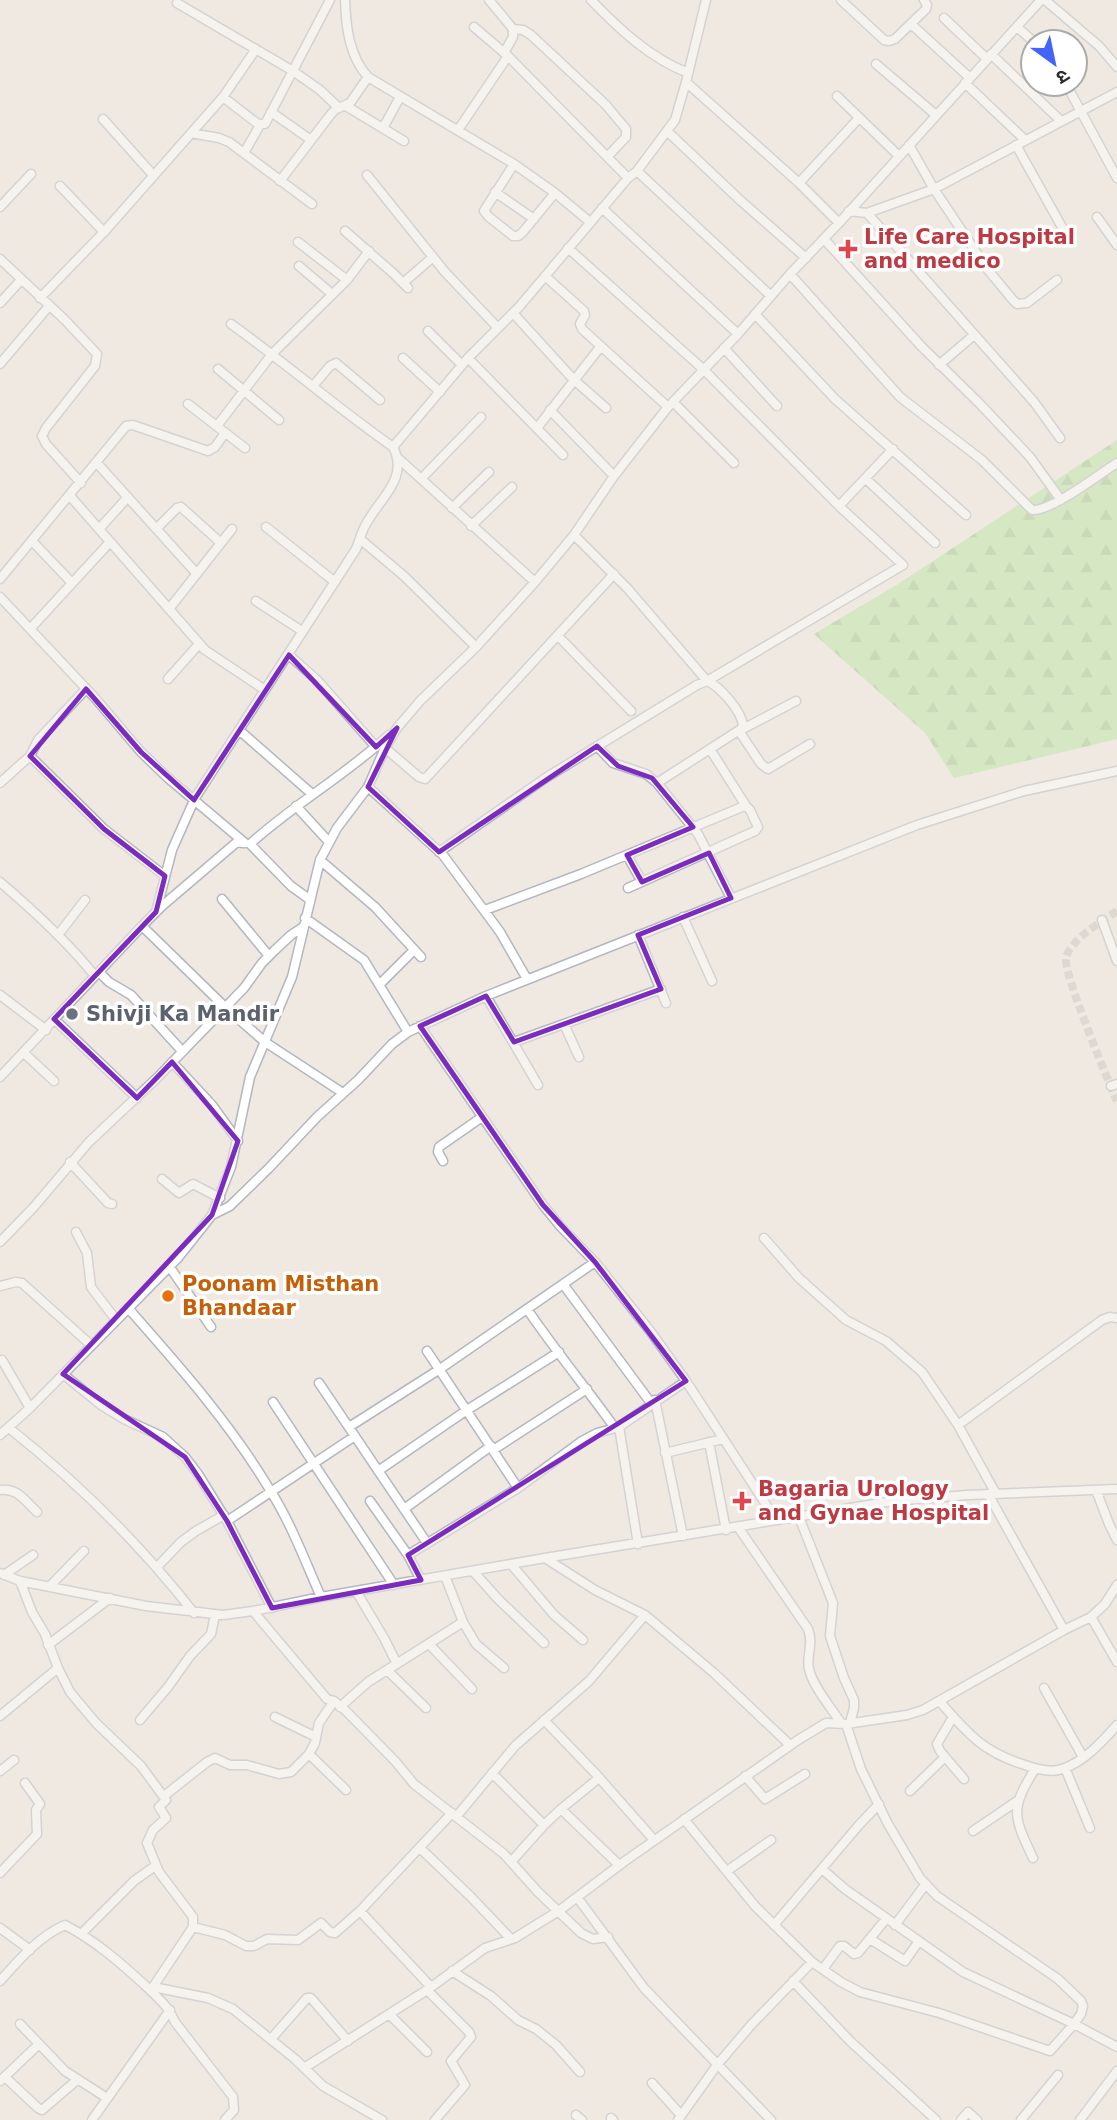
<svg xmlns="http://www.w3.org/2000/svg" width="1117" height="2120" font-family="'DejaVu Sans','Noto Sans Devanagari',sans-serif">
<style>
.forest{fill:url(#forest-firs)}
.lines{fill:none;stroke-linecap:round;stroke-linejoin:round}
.minor-tunnel{stroke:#c8c4bd;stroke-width:8;stroke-dasharray:8 4;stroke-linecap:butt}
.minor-casing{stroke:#b4b7c1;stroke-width:11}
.minor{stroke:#fff;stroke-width:8}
.marked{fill:none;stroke:#7b2cbf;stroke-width:5;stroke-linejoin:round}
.health-dot{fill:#e0444e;stroke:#fff;stroke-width:2.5}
.worship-dot{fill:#6b7280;stroke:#fff;stroke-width:2.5}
.food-dot{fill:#e8710a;stroke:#fff;stroke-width:2.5}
.labels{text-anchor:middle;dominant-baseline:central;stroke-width:7;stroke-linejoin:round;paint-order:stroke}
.health-label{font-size:21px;font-weight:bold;fill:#be3a42;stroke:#fff;text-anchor:start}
.worship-label{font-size:21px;font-weight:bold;fill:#5b616d;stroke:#fff;text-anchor:start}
.food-label{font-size:21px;font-weight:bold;fill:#c56008;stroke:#fff;text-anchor:start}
</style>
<defs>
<pattern id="forest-firs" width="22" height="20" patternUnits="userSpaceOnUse" patternTransform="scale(1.75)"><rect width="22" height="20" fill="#b6e59e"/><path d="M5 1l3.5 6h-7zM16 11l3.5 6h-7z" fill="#9dc588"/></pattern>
</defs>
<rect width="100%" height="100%" fill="#efe9e1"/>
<path class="forest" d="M1117 440V739L954 778 925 733 814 634 898 584Z"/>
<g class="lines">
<path class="minor-tunnel" d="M1117 911C1103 920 1069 941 1066 958 1063 973 1108 1080 1117 1101"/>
<defs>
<path id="minor" d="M345 0C346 27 349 56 368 77L514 164 555 193 590 222
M489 0 513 29V37L504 53
M591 0C619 29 650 58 688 73
M841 0 884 40 889 41 895 39 926 9 927 5 924 0
M1045 0 1099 46 1117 67
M177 3 293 71 320 90 339 108
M944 18 987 59
M911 24 970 78
M474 27 508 56 628 178
M1017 27 1034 42
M513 29 523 30 531 35 606 105 626 129V137L608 156
M991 54 1061 121
M876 64 936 115
M686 82 799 183 839 223
M965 83 1025 140
M1066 84 1117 178
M837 96 899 156
M223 97 258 124H265L330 0
M346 106 404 141
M271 112 311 140
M103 119 153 175
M383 128 400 97
M458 130 508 56
M667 131 741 201 806 258
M191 133 219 138 229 142 312 204
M909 145 934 189 988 270 1013 300 1017 304 1027 303 1057 280
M1016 145 1063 229
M244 153 260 125
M514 164 484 211 489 217 513 236H518L522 233 555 193
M637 171 771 296
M367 175 445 272 498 328
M280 181 331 114 336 109 350 103 368 77
M799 183 859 118
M60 186 104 232
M495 192 534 219
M0 207 31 174
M602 208 738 334
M849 211 867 213 934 189 1117 92
M867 213 1034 402 1060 438
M1097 217 1117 245
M345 231 394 274 408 288
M824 239 921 346 980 404 1030 457 1061 500
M298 242 347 280
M568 248 704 370 839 506 903 565 707 681 628 589 574 535
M0 259 65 320 97 354 95 366 46 428 42 436 46 444 81 483
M299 266 332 294
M790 274 900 397 982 460 1032 510C1052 511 1098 475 1117 463
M545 276 584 311 585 315 580 324 582 329 668 407
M403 283 433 257
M40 298 104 232 223 97 256 49
M0 303 21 280
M513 313 573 379 606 408
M755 314 835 399 966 515
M231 324C287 364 337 408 393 447
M428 331 462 365
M724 348 777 406
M403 358 440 392
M468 358 563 455
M0 364 49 306
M939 365 974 335
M218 369 279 420
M313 386 330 366 336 363 380 400
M673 402 734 463
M188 404 245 448
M550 410 614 476
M217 426 272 354 347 280 369 251
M537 428 601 346
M399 459 535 582
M96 462 197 574
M421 479 481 417
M866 479 935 543
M70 496 205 650 265 690
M839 506 893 449
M452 508 489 472
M471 526 512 487
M266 527 335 582
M157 528 177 508 181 507 221 543
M99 529 128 497
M360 539 404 576 476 647
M32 541 72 583
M0 579 126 426 133 425 208 451 215 447 225 433
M0 597 95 698 141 752 168 778 245 843
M256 601 302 631
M169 609 232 529
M30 629 110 542
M558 636 631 711
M289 655 317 680 376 747
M168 679 199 644
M796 701 739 731 761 764 768 769 810 744
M239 730 312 794
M597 746 613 763 646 774 657 783 698 834 731 898
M385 748 419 777 425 779 427 777 614 574
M710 749 746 806
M30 756 104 829 165 876
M0 783 30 756 38 740 86 689
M368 787 443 855 500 932 527 979
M296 806 329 842
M439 852 547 777 697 685 707 681C721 687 741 711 743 725L741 729 657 783
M627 855 642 882
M320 860 375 907 421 957
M0 882C34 911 67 941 95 976
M222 899 269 956
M309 899 291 886 250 844C294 804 346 775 389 735
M485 910 581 874 742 807 746 806 750 810 758 827 755 831 628 888
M156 912 172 850 195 798 356 549C359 542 361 534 364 528 377 500 410 480 393 447L468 358 519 307 628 178 637 171 675 120 686 82 706 0
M683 917 712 981
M305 918 364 960 408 1032
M1102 920 1117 961
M142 926 225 1007 265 1042 343 1093
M58 935 85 900
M638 935 666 1003
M99 972 109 982 131 995 182 1051
M380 984 414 950
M0 995 46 1030
M486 996 538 1085
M54 1019 137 1098
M564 1024 579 1057
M420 1026 543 1205 561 1227 595 1262 651 1332 686 1381 776 1520
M514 1042 661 989
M24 1053 54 1081
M172 1062 212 1105 238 1141
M0 1077 142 926 162 906 237 842 243 843
M1111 1086 1117 1084
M443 1161 438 1152 439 1147 482 1117
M70 1162 108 1203 112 1204
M162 1179 179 1193 193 1184 220 1198
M212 1215 230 1206 269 1168 317 1117 358 1080 392 1044 408 1032 486 996 917 825 1024 791 1117 771
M76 1232 87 1253 91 1287 116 1320
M764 1238 799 1278 846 1320 886 1341 922 1372 958 1425 996 1494
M0 1242 33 1208 89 1142 158 1077 244 988 262 963 275 950 291 935 303 927
M169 1266 211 1327
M563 1284 651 1403
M0 1286 16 1282 22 1283 91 1345
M128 1308C179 1366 230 1423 270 1490 291 1523 305 1561 321 1597
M527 1309C555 1350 586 1388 615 1428
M427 1351 518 1488
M2 1360 30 1408
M63 1374 101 1405 124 1419 163 1437 185 1457 198 1474 227 1521 272 1608
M319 1383 427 1543
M655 1400 683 1536
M273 1402 394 1585
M958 1425 1102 1320 1110 1317 1117 1318
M349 1427 440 1369 595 1262
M619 1427 638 1544
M9 1428C77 1482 140 1544 194 1613
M0 1435 30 1408 177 1259 212 1215 231 1167 250 1077 292 977 320 860 337 828 368 787 385 748 397 728 420 701 476 647 535 582 574 535 614 476 668 407 738 334 790 274 839 223 1041 0
M709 1442 726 1530
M493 1450 587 1389
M665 1453 723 1439
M378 1471 467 1410 559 1352
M0 1490C18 1488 24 1500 37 1512
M1096 1490 1109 1524 1117 1540
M988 1494 1064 1630
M370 1501 408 1555 421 1580
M404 1509 491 1446
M799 1517 833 1603 830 1636 844 1678 854 1700V1708L850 1723
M227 1521 355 1436
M738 1527 808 1629C814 1644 806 1655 809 1669 812 1685 832 1709 841 1723
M408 1555 518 1488 582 1441 597 1433 619 1427 686 1381
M545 1558 595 1590 645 1615 714 1673 790 1745
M511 1564 554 1615 583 1640
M157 1567 181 1542 196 1531 224 1515
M473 1571 498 1599 544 1643
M0 1573 20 1581 146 1606 223 1615 253 1611 321 1597 545 1558 893 1501 967 1495 1117 1489
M4 1575 33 1555
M445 1576 463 1622 476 1644 504 1668
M20 1581 32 1612 45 1634 58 1668 70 1692 96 1723 141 1766 166 1800 159 1807 166 1818 153 1830 147 1843 159 1872 193 1917V1927
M50 1586 84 1551
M356 1591 384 1638 397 1664
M253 1611 327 1699 334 1701 346 1711 395 1761 414 1784 504 1854 538 1892 581 1933 593 1939 608 1937
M1091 1617 1105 1604 1117 1585
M429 1644 472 1689
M48 1645 110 1598
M387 1670 426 1708
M1044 1688 1083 1757
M940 1702C968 1734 983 1752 1025 1765 1036 1769 1051 1773 1062 1769 1084 1762 1102 1742 1117 1725
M340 1707 368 1682 463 1622
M0 1716 58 1668
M275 1717 316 1737
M953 1717 937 1744 940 1751 964 1779
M140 1720 168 1687 190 1656 211 1634 215 1615
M544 1720 595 1773 654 1840
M309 1754 346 1790
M1065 1768 1090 1828
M0 1771 14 1760
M492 1773 544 1825 511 1862
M745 1776 765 1799 805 1774
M910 1791 945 1757
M164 1796 207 1762 215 1758 230 1765H247L279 1774 291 1772 309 1754 315 1743 319 1723 334 1701
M561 1809 619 1865
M456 1817 515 1746 589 1681 645 1615
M684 1819 755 1906 812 1962 841 1982 860 1992 939 2013 1050 2051 1074 2024 1117 2047
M544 1825 561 1809 599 1778
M973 1831 1017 1801
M420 1848 471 1897 511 1939
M1033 1858C1013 1816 1010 1809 1035 1769
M822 1869 845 1889 963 1972 1074 2024 1081 2014 1083 2006 1081 2001 1058 1979 937 1896 920 1878 888 1824 861 1769 846 1724
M727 1871 771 1840
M0 1873 37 1834 36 1810 40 1804 25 1783
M577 1897 644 1988 771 2120
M360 1911 452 1813
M774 1925 859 1825 879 1804
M895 1925 925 1885
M0 1928 30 1950
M82 1933 134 1881 155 1866
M870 1939 905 1961 919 1941
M823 1969 840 1946H844L854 1954 858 1953 886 1919
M452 1971 491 1996 518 2020 536 2029 556 2045 580 2072
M0 1981C18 1961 39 1936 65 1925 96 1941 122 1964 148 1988 159 1999 169 2007 175 2022L233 2097 234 2110 225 2120
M793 1981 850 2041 936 2120
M153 1987 193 1927 225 1935 246 1946H254L267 1939 298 1940 321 1923 330 1932 335 1933 360 1911 431 1987
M151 1989 153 1987 208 1998 233 2009 295 2059 323 2086 382 2120
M427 1990 469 2032 471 2037 451 2061 465 2085 435 2120
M389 2014 427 2052
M20 2024 65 2071 107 2098
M271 2039 307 1998H311L348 2041
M304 2068 427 1990 485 1948 515 1938 560 1910 625 1861 798 1740 826 1723 846 1724 907 1715 923 1710 1064 1630 1091 1617 1117 1662
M5 2077 38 2108 42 2110 77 2080
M0 2081 39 2044
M652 2083 681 2115
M576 2115 582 2120
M611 2118 613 2120
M92 2120 170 2010
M678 2120 717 2065 752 2024 812 1962
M961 2120 968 2112 977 2120
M1021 2120 1058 2075
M1080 2120 1117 2071"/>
</defs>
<use href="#minor" class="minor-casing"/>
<use href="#minor" class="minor"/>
</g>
<path d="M0 0H1117V2120H0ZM289 655 376 747 397 728 368 787 439 852 597 746 618 766 652 778 693 827 627 855 642 882 709 853 731 898 638 935 661 989 514 1042 486 996 420 1026 543 1205 595 1262 686 1381 408 1555 421 1580 272 1608 227 1521 185 1457 63 1374 212 1215 238 1141 172 1062 137 1098 54 1019 156 912 165 876 104 829 30 756 86 689 141 752 194 800Z" fill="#efe9e1" fill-opacity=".55" fill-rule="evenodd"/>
<path class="marked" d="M289 655 376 747 397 728 368 787 439 852 597 746 618 766 652 778 693 827 627 855 642 882 709 853 731 898 638 935 661 989 514 1042 486 996 420 1026 543 1205 595 1262 686 1381 408 1555 421 1580 272 1608 227 1521 185 1457 63 1374 212 1215 238 1141 172 1062 137 1098 54 1019 156 912 165 876 104 829 30 756 86 689 141 752 194 800Z"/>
<g class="health-dot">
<path d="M844.5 238.5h7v7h7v7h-7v7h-7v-7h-7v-7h7z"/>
<path d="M738.5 1490.5h7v7h7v7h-7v7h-7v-7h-7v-7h7z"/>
</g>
<circle class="worship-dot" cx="72" cy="1014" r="7"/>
<circle class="food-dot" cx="168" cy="1296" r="7"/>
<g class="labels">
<g class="health-label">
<text x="864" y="237">Life Care Hospital<tspan x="864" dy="24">and medico</tspan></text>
<text x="758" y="1489">Bagaria Urology<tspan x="758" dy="24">and Gynae Hospital</tspan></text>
</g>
<g class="worship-label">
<text x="86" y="1014">Shivji Ka Mandir</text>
</g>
<g class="food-label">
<text x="182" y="1284">Poonam Misthan<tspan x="182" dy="24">Bhandaar</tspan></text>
</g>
</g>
<g transform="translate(1054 63) rotate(147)"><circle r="33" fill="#ffffff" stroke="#ababab" stroke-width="2"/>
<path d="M0-5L12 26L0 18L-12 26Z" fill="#4264fb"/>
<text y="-10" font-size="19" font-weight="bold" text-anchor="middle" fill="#2e2e2e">उ</text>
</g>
</svg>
